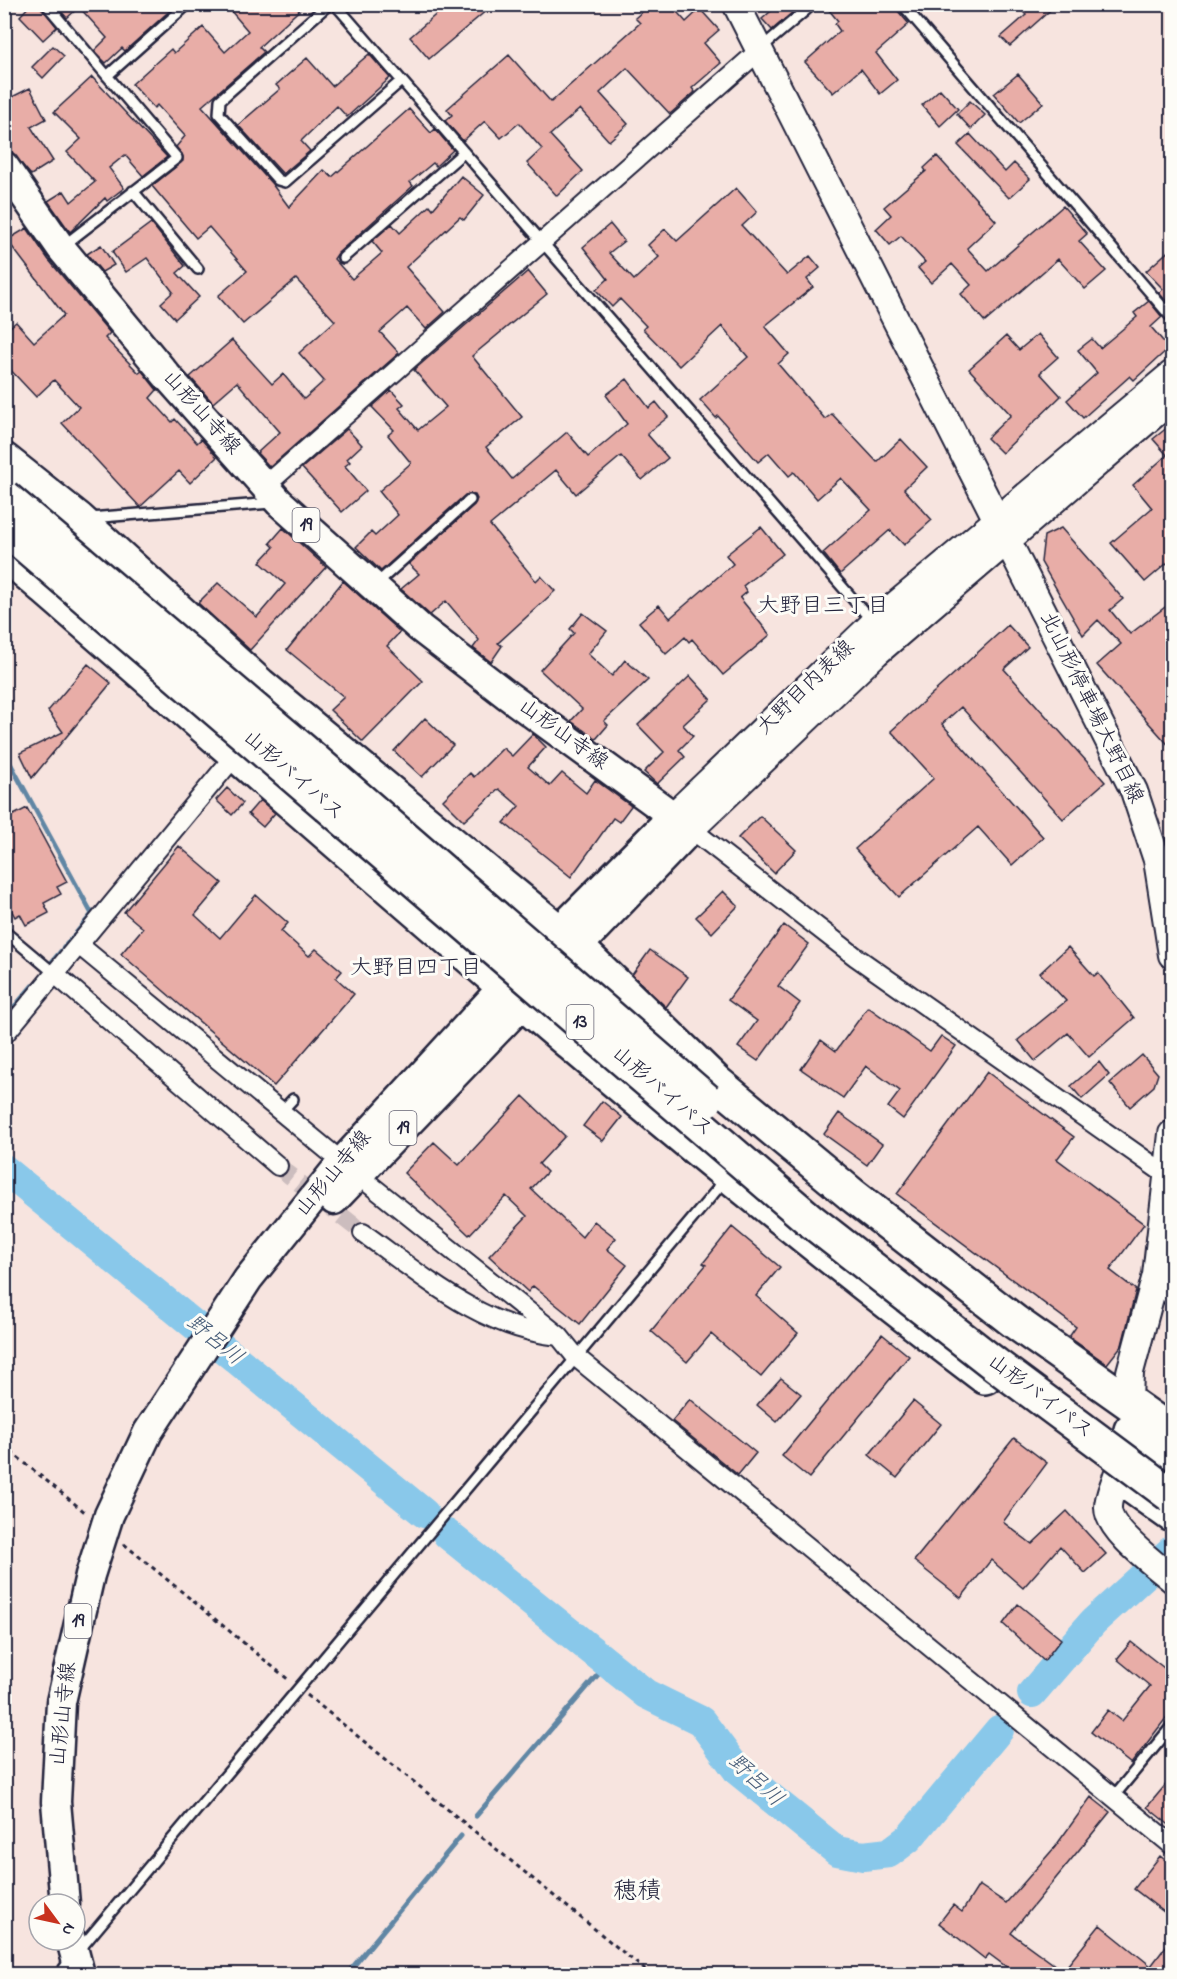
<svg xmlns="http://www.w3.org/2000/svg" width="1177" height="1979" font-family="'Indie Flower','Klee One',sans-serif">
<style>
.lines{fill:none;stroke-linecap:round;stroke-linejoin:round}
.stream{stroke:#6086a4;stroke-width:5}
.river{stroke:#89c8ea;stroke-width:30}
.building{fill:#e8ada7;stroke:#22223b;stroke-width:1.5}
.street-tunnel{stroke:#ccbdbe;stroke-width:18;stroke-dasharray:18 9;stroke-linecap:butt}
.lane-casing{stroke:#22223b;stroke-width:14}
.street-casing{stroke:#22223b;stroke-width:22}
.secondary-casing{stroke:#22223b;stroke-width:30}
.primary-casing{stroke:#22223b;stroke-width:33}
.highway-casing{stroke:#22223b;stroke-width:38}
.path{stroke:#22223b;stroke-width:3;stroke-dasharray:4.5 4.5;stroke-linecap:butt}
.lane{stroke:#fdfcf7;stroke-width:9}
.street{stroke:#fdfcf7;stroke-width:18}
.secondary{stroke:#fdfcf7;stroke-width:26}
.primary{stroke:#fdfcf7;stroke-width:28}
.highway{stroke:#fdfcf7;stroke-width:33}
.highway-bridge-casing{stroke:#22223b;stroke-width:38;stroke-linecap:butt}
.highway-bridge{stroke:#fdfcf7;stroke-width:33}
.labels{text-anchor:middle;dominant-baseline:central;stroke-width:6;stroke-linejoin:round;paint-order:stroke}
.shield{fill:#fdfcf7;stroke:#646373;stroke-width:1.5}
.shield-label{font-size:20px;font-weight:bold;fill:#22223b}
.street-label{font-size:21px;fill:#22223b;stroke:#fdfcf7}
.neighbourhood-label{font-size:22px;fill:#22223b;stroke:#fdfcf7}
.water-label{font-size:22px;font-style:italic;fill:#465c78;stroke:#fdfcf7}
.quarter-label{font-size:24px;fill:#22223b;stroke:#fdfcf7}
</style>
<rect width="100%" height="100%" fill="#f7e4df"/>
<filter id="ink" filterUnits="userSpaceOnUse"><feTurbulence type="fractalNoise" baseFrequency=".0167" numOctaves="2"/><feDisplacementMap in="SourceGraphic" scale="12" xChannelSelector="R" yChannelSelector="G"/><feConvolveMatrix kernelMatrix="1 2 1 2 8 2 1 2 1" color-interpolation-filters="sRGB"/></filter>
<g filter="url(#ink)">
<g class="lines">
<path class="stream" d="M4 752 92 914 51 963
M4 1019 32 986
M476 1816 608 1663
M347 1974 461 1836"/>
<path class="river" d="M4 1169 424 1513
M447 1534 646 1694 701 1721 738 1771 837 1851 863 1856 889 1853 909 1838 999 1730
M1032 1693 1093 1622 1172 1550"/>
</g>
<path class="building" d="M31 4H39L57 27 43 40 20 16Z
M55 4H177L125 51 122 48 106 63 94 51 107 38 79 7 67 18Z
M225 4H306L259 47 264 52 202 106 272 184 289 207 324 170 332 177 409 109 431 133 435 129 453 150 436 166 433 163 410 182 413 186 338 253 334 259 352 279 382 253 372 241 392 224 400 233 430 205 433 209 461 176 484 195 464 220 460 217 406 267 445 312 426 329 407 308 380 332 399 353 270 467 257 453 280 432 237 382 213 403 190 377 232 340 272 384 283 374 304 399 324 381 299 353 335 321 296 279 243 324 218 296 247 271 209 227 196 238 152 186 183 161 182 154 176 147 185 136 157 105 154 108 132 84 171 49 174 53 203 27 225 52 248 31Z
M448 4H494L429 59 410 37Z
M651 4H670L686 22 700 9 719 30 704 43 721 63 692 88 695 92 670 114 627 68 600 93 628 124 609 141 580 109 550 135 583 171 557 196 527 163 542 149 519 123 501 138 485 121 463 141 445 121 452 115 447 109 509 55 551 102 640 23 635 18Z
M779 4H802L772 30 762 19Z
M824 4H892L909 24 876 53 897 80 880 94 861 69 833 93 805 62 840 31 835 24 838 21Z
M1016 4 1056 5 1010 46 1001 37 1026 15Z
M53 46 64 56 43 78 32 67Z
M369 54 390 78 347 117 337 106 301 141 310 151 283 174 238 125 280 89 276 85 307 58 332 86Z
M1018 74 1043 103 1019 123 994 94Z
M92 77 167 157 143 176 125 155 109 168 124 188 107 201 105 198 70 232 48 201 64 191 71 202 95 182 67 152 81 139 54 112Z
M30 88 46 119 31 127 53 161 31 175 4 144V101Z
M940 89 958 109 940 126 922 105Z
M970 101 985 115 971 129 957 114Z
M970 134 1005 172 1014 163 1030 179 1009 198 958 145Z
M937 156 996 221 967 248 988 271 1063 206 1087 234 1079 241 1106 271 1085 289 1058 259 985 322 961 294 971 285 952 264 931 283 918 268 925 262 901 236 890 245 876 229 891 215 884 207 926 171 924 168Z
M736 188 757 212 742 226 787 275 810 256 820 268 807 279 813 287 765 326 789 354 778 364 825 419 832 414 877 462 901 439 927 467 904 489 932 520 904 545 890 530 840 574 823 553 871 510 841 478 817 499 794 472 789 476 769 453 758 462 718 416 716 418 700 400 748 357 722 326 679 366 643 329 646 326 620 299 612 307 596 290 608 279 583 247 610 224 624 241 609 253 634 280 659 257 648 245 665 229 677 241Z
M151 223 185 266 177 273 199 297 175 319 161 303 173 292 147 258 126 272 112 252Z
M27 228 48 259 110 333 105 338 139 373 142 371 157 390 150 398 172 422 175 419 197 443 201 439 217 457 190 483 179 471 140 507 62 423 79 407 54 380 36 397 4 363V332L16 322 34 342 64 315 7 240Z
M101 245 114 265 102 272 87 254Z
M1173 247V308L1159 293 1163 289 1146 271Z
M528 271 547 294 472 356 522 417 486 447 512 479 567 432 588 457 627 424 606 395 627 379 649 408 656 402 668 417 647 434 668 458 642 480 621 456 576 494 556 470 490 525 536 581 541 576 555 591 498 643 502 646 491 662 473 648 479 640 446 601 430 615 401 589 419 574 409 564 474 505 477 499 475 495H465L381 571 356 547 371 532 375 536 398 515 379 491 411 463 388 435 394 430 372 407 391 390 404 404 399 408 418 430 446 407 414 370Z
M1149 301 1162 317 1151 327 1169 348 1134 380 1130 376 1083 418 1067 400 1097 373 1078 350 1092 339 1100 348 1137 317 1134 313Z
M1038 334 1058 357 1040 373 1061 396 1002 453 987 438 1011 415 969 369 1006 336 1019 350Z
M1173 423V558L1145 582 1111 543 1152 508 1133 485 1167 455 1153 439Z
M347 429 362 445 347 459 350 462 345 466 366 491 342 512 302 468Z
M761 527 783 554 743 586 747 592 740 598 770 635 723 675 692 639 689 642 685 637 666 654 639 622 659 605 670 618 733 564 726 555Z
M283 528 326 567 250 650 198 603 218 583 257 617 285 584 260 562 274 547 270 543Z
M1061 528 1123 599 1110 610 1130 634 1173 601V750L1097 665 1121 644 1098 620 1083 635 1041 562 1044 536Z
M343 581 400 632 387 646 423 681 363 742 330 710 344 697 287 650Z
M583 613 607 631 588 654 612 676 625 660 648 680 604 721 608 725 596 739 571 721 582 709 540 670 574 633 570 629Z
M1008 625 1028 647 1004 669 1105 782 1063 819 961 707 942 724 1043 837 1012 865 978 827 899 897 855 849 934 778 891 731Z
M88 664 111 683 32 778 20 753 63 732 48 711Z
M690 676 711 699 683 725 693 736 679 750 685 757 657 784 644 772 664 752 638 725Z
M425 718 453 745 422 777 394 751Z
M533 734 546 747 528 767 550 786 562 773 586 793 595 780 631 806 619 822 613 818 571 877 504 823 519 806 499 789 464 821 443 800 470 773 474 777 503 748 512 756Z
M227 788 243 803 232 815 216 800Z
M260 800 275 813 263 827 248 814Z
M27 808 67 882 57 887 61 894 44 903 49 913 26 925 20 914 15 917 4 896V820Z
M760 816 796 850 774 873 738 838Z
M179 846 222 883 195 915 220 938 256 895 288 923 281 931 309 956 316 949 342 971 336 978 354 994 274 1086 121 954 143 928 124 912Z
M723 891 738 906 712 933 696 917Z
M784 925 809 944 778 986 800 1003 758 1061 738 1047 757 1021 728 1000Z
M1068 947 1094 976 1098 973 1134 1018 1089 1057 1068 1033 1035 1061 1018 1040 1066 1001 1040 973Z
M650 950 688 977 666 1007 632 975Z
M868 1007 930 1051 941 1036 956 1046 903 1119 888 1107 900 1091 866 1066 843 1098 801 1069 821 1040 836 1051Z
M1142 1055 1158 1074 1154 1086 1130 1107 1110 1083Z
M1099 1062 1109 1075 1082 1099 1071 1086Z
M987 1072 1074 1137 1057 1159 1144 1224 1110 1270 1136 1290 1122 1345 1107 1364 1069 1337 1076 1327 897 1194Z
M523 1096 565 1136 539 1164 547 1172 531 1189 582 1237 594 1221 616 1238 607 1249 627 1265 580 1324 533 1286 528 1292 489 1256 527 1216 506 1196 469 1235 404 1173 434 1142 459 1165Z
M602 1101 622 1117 603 1141 583 1126Z
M839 1113 882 1144 867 1165 824 1134Z
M732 1227 780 1267 756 1296 798 1333 761 1377 711 1334 687 1362 651 1331 706 1265 703 1263Z
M882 1334 909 1356 809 1478 782 1456Z
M781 1378 801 1394 777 1422 757 1405Z
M690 1399 756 1453 738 1475 672 1421Z
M913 1401 941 1424 897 1478 869 1455Z
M1014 1438 1047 1463 1003 1522 1032 1544 1067 1511 1106 1554 1085 1573 1060 1546 1023 1588 991 1560 961 1598 914 1561Z
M1018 1604 1061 1639 1044 1661 1003 1624Z
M1131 1642 1173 1675V1709L1131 1764 1091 1732 1108 1710 1122 1721 1150 1686 1117 1659Z
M1173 1776V1828L1147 1807Z
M1091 1797 1110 1812 1011 1933 1063 1971 1100 1925 1151 1966 1173 1937V1974H1016L989 1954 985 1959 939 1923 953 1905 962 1912 979 1885 1006 1903 1055 1847Z
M1160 1856 1173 1866V1919L1134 1889Z"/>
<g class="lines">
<path class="street-tunnel" d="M278 1166 363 1233"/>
<defs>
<path id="lane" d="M46 4 177 158 63 246
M329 4 220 100 219 114 278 180 285 182 401 81
M335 4 872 621
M902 4 1172 318
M760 49 813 4
M107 76 188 4
M133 191 198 269
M343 258 464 152
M90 518 271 503
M375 585 470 500
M4 931 54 973
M282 1111 293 1099
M1114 1796 1172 1726
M80 1949 725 1180
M60 1974 71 1959"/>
<path id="street" d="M265 486 760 50
M691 829 856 957 1168 1176
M79 945 342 1162
M54 973 278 1166
M4 1035 237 753
M358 1175 559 1336 576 1357 1172 1845
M363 1233C423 1276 482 1329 559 1336
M1156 1275 1172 1297"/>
<path id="secondary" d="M736 4 1134 791 1157 860 1172 955
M673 816 874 623 1172 374
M691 829 876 653 1172 399
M1129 1402 1130 1372 1156 1275 1172 1134
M1117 1475C1114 1485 1108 1497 1108 1507 1107 1530 1156 1565 1172 1579"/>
<path id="primary" d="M4 166 61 248 167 376 279 502 420 628 507 695 673 816 503 987 342 1162 248 1279 148 1432 109 1515 90 1575 61 1702 56 1802 65 1904
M334 1200 691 829
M71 1940 80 1974"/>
<path id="highway" d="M4 460 78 519 260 685 576 946 716 1082 851 1194 1015 1322 1172 1433
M4 553C328 832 644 1120 985 1377
M1131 1430 1172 1459
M1130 1485 1172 1515"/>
</defs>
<use href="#lane" class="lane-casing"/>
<use href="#street" class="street-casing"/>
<use href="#secondary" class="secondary-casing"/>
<use href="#primary" class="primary-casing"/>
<use href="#highway" class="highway-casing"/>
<path class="path" d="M4 1446 86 1513
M124 1544 290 1681
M307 1695 650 1974"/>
<use href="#lane" class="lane"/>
<use href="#street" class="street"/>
<use href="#secondary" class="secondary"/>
<use href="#primary" class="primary"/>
<use href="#highway" class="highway"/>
<defs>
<path id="highway-bridge" d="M4 497 313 759 706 1100
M4 527 810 1220 996 1365 1172 1496"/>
</defs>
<use href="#highway-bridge" class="highway-bridge-casing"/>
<use href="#highway-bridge" class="highway-bridge"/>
</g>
</g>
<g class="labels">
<g class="shield">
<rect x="292.5" y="508" width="27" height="34" rx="4.5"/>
<rect x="566.5" y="1005" width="27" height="34" rx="4.5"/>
<rect x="389.5" y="1111" width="27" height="34" rx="4.5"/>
<rect x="64.5" y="1604" width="27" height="34" rx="4.5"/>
</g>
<g class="shield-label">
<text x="306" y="525">19</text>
<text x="580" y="1022">13</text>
<text x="403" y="1128">19</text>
<text x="78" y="1621">19</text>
</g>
<g class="street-label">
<text transform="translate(201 413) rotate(48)">山形山寺線</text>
<text transform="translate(806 688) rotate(-44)">大野目内表線</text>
<text transform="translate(1091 708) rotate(64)">北山形停車場大野目線</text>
<text transform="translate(563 735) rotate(36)">山形山寺線</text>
<text transform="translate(293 776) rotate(41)">山形バイパス</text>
<text transform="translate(662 1092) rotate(41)">山形バイパス</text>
<text transform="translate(334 1174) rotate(-50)">山形山寺線</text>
<text transform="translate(1040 1397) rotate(37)">山形バイパス</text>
<text transform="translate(64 1714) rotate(-84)">山形山寺線</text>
</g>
<g class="neighbourhood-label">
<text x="823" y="607">大野目三丁目</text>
<text x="416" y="969">大野目四丁目</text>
</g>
<g class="water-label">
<text transform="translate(214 1341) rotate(39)">野呂川</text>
<text transform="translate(755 1781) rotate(43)">野呂川</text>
</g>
<g class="quarter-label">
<text x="637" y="1892">穂積</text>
</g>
</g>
<rect width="1177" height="1979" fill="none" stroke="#fdfcf7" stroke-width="24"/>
<rect x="12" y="12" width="1153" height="1955" fill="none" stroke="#22223b" stroke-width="2" filter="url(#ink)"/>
<g transform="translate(57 1922) rotate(123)"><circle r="28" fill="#fdfcf7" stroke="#a5a5ac" stroke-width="1.5"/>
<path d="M0-4.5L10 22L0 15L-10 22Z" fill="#c8321e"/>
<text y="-9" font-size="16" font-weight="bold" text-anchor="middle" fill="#22223b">N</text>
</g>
</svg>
